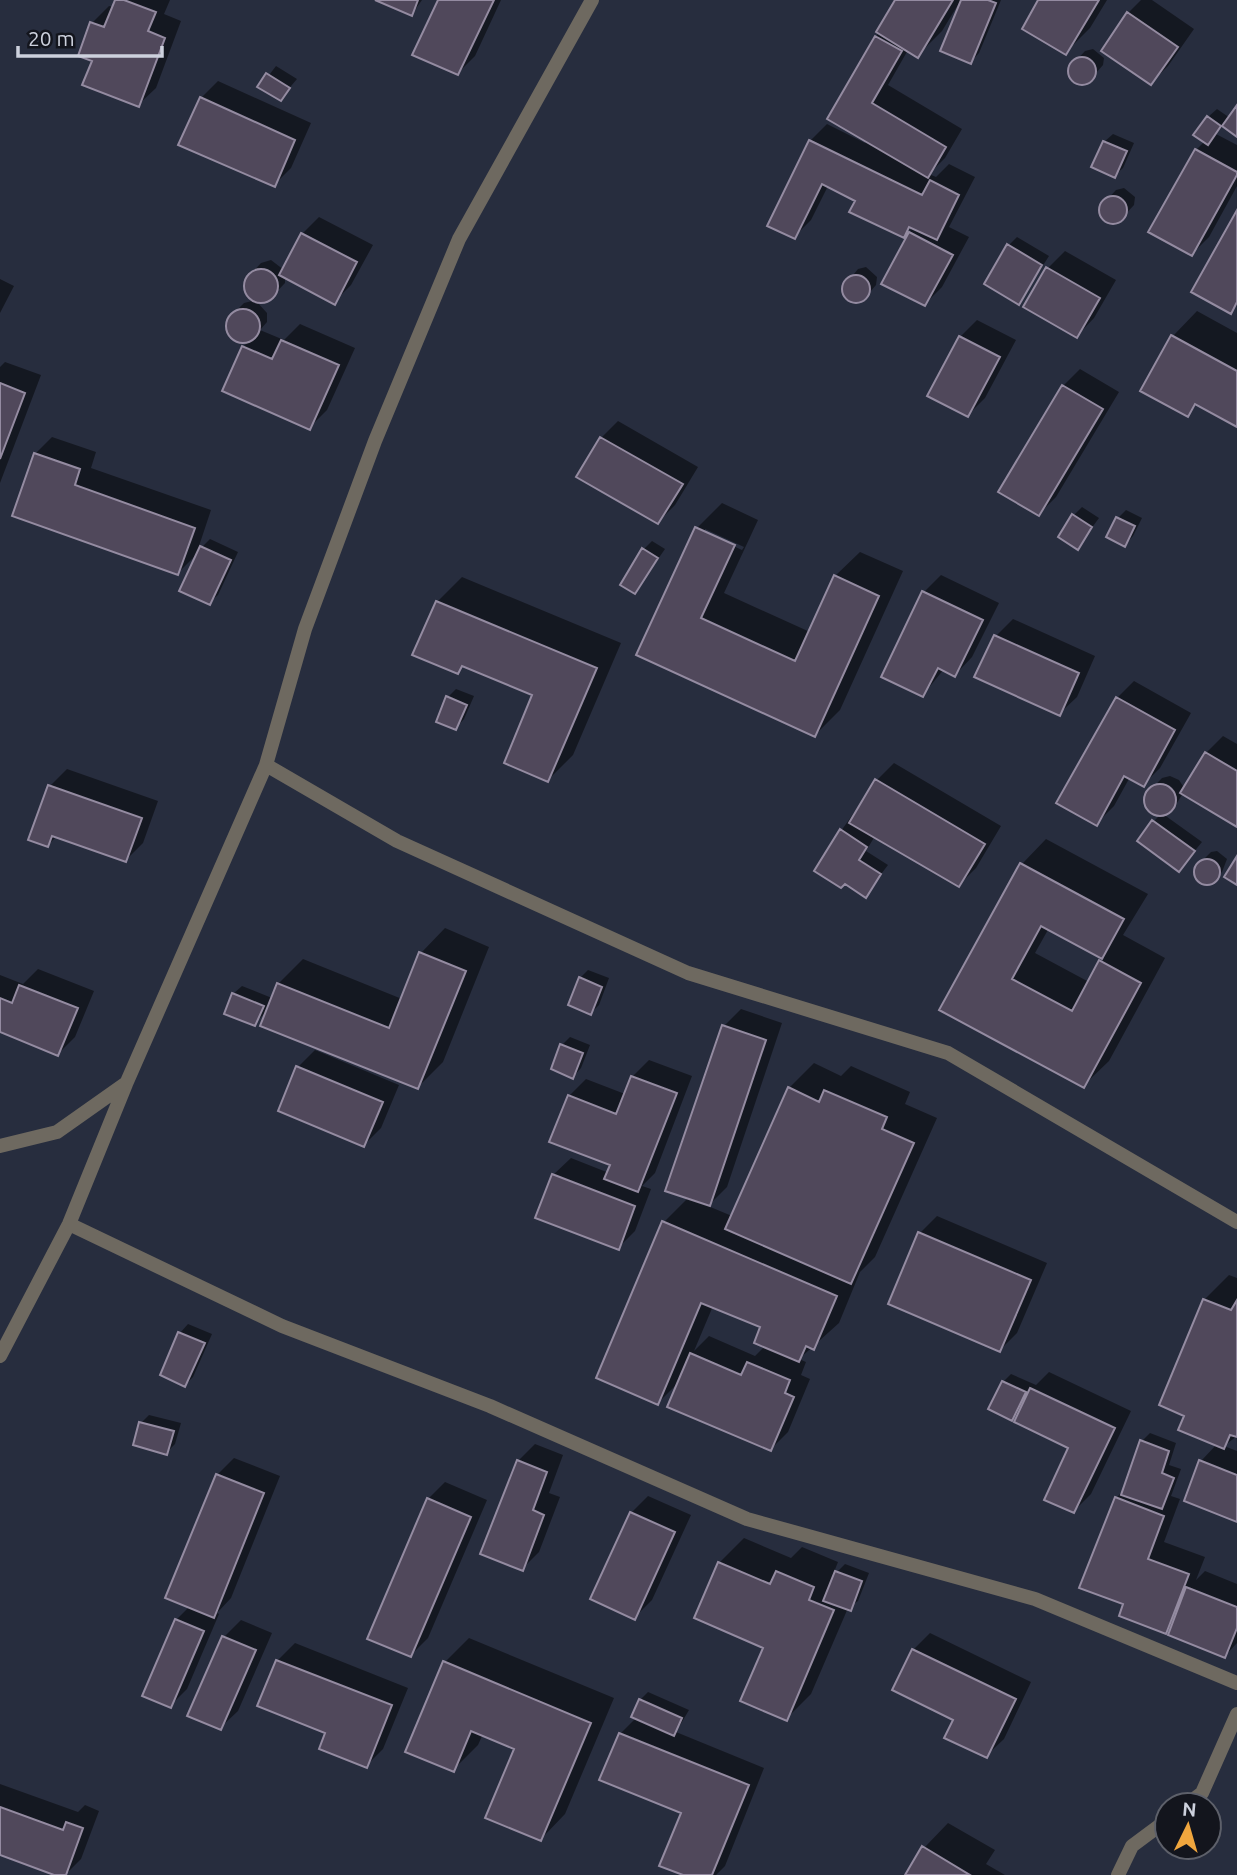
<svg xmlns="http://www.w3.org/2000/svg" width="1237" height="1875" font-family="Ubuntu,sans-serif">
<style>
.shadow{fill:#0007;fill-rule:evenodd}
.building{fill:#50485b;stroke:#948ba1;stroke-width:2}
.lines{fill:none;stroke-linecap:round;stroke-linejoin:round}
.minor{stroke:#6e6960;stroke-width:14}
</style>
<rect width="100%" height="100%" fill="#272d3e"/>
<path class="shadow" d="M117 0H170L164 14 181 21 156 88 138 105 94 60 92 23 109 6 114 7Z
M379 0H422L412 14Z
M440 0H501L475 56 458 73Z
M897 0H1001L979 53 971 62 959 3 942 31 918 55 908 50 888 85 962 129 945 158 929 174 936 177 949 164 975 177 949 227 969 237 942 287 925 304 884 283 912 227 903 236 857 200 828 186 811 220 794 237 810 141 827 124 865 143 867 140 876 37Z
M1041 0H1107L1090 28 1065 53Z
M1141 0H1152L1194 29 1168 66 1151 83 1103 50 1128 13Z
M1093 49 1104 58 1103 65 1089 81 1074 80 1071 66 1085 51Z
M276 66 297 79 280 99 260 87Z
M218 81 311 123 291 168 274 185 201 98Z
M1237 108V135L1223 125 1216 134 1237 145V186L1209 237 1192 254 1196 150 1205 141 1208 117 1217 109 1230 118Z
M1113 134 1134 143 1123 168 1114 176 1104 142Z
M1124 188 1135 197 1134 205 1120 220H1105L1102 205 1116 190Z
M319 217 373 245 351 285 334 302 285 277V283L269 300 257 302 267 313V322L260 330 284 340 300 324 355 348 327 410 310 427 243 347 252 338 242 341 233 337 228 330 229 320 235 312 244 303 256 300 245 290V280L261 263 271 260 284 270 302 234Z
M1017 237 1049 256 1019 303 1009 245Z
M1065 251 1116 280 1094 318 1077 336 1025 306 1048 268Z
M866 267 877 277 876 285 863 300 847 299 845 285 858 269Z
M0 279 14 286 0 313Z
M1197 311 1237 333V425L1198 403 1187 414 1143 390 1173 336Z
M977 320 1016 340 985 398 968 415 960 337Z
M5 362 41 375 0 483V367Z
M1080 369 1119 392 1056 497 1039 514 1063 386Z
M618 421 698 467 675 505 658 522 578 476 601 438Z
M52 437 96 452 91 468 211 510 197 552 210 539 238 552 218 595 209 603 198 553 178 573 35 454Z
M722 503 758 520 724 593 810 632 835 576 860 552 903 571 840 710 815 735 638 654 697 528ZM705 529 744 547 742 550 705 533Z
M1082 507 1099 518 1077 548 1073 516Z
M1126 510 1142 518 1133 536 1125 545 1117 519Z
M652 541 665 549 635 592 644 549Z
M941 575 999 603 972 657 955 675 944 669 923 695 924 592Z
M462 577 621 643 573 755 548 780 535 694 464 665 457 672 437 602Z
M1013 619 1095 656 1077 697 1059 714 996 636Z
M1134 681 1191 713 1160 768 1143 785 1130 777 1114 806 1096 824 1117 698Z
M456 689 474 696 464 719 456 728 448 697Z
M1223 736 1237 744V825L1183 793 1177 803 1163 814 1202 842 1179 870 1154 821 1160 815 1150 811 1145 803 1146 795 1162 778 1170 776 1179 780 1185 789 1206 753Z
M894 763 1001 826 976 868 959 885 875 836 866 851 888 865 865 895 841 831 877 780Z
M67 769 158 801 143 843 126 860 57 836 48 845 50 786Z
M1046 839 1148 894 1123 935 1165 958 1109 1061 1084 1085 942 1009 1022 864ZM1049 928 1104 958 1089 982 1035 953Z
M1217 851 1227 859 1222 872 1213 881 1199 880 1196 875 1202 861 1211 852Z
M445 928 489 947 443 1062 418 1087 267 1011 254 1024 233 994 242 986 272 998 278 984 303 959 402 999 421 953Z
M38 969 94 991 75 1037 58 1054 0 1030V975L23 984Z
M588 970 609 978 599 1005 591 1013 580 978Z
M741 1009 782 1023 727 1187 708 1206 732 1216 789 1088 814 1063 841 1076 851 1066 910 1092 905 1104 937 1118 875 1257 860 1272 839 1323 799 1359 806 1362 801 1375 810 1379 788 1432 771 1449 680 1381 658 1403 664 1222 689 1197 724 1026ZM713 1306 762 1326 765 1346 755 1356 709 1336 694 1351Z
M570 1037 590 1045 581 1068 573 1077 562 1045Z
M315 1050 399 1085 381 1128 364 1145 298 1067Z
M649 1060 692 1076 655 1173 642 1186 651 1189 635 1231 618 1248 553 1175 571 1158 609 1173 612 1164 569 1096 586 1079 625 1094 632 1077Z
M937 1216 1047 1263 1017 1333 1000 1350 920 1233Z
M1229 1275 1237 1278V1436L1224 1446 1237 1451V1520L1201 1461 1217 1444 1186 1415 1204 1300Z
M188 1324 212 1334 193 1377 185 1385 162 1374 180 1333Z
M1049 1372 1131 1411 1091 1494 1074 1511 1071 1447 1022 1409 1012 1418 1003 1382 1011 1374 1036 1385Z
M149 1415 181 1423 175 1444 166 1453 141 1423Z
M1150 1433 1176 1443 1169 1465 1181 1469 1171 1496 1180 1499 1164 1542 1205 1557 1196 1580 1205 1571 1237 1584V1643L1225 1656 1175 1623 1165 1632 1126 1603 1116 1498 1125 1489 1142 1441Z
M535 1444 563 1455 549 1493 560 1497 539 1552 522 1569 518 1461Z
M234 1458 280 1476 231 1598 217 1613 219 1614 187 1689 170 1706 176 1620 190 1606 217 1475Z
M445 1482 487 1500 428 1638 411 1655 428 1499Z
M648 1496 691 1515 652 1600 635 1617 631 1513Z
M744 1538 791 1558 802 1547 838 1562 832 1577 845 1564 869 1573 858 1601 848 1608 811 1694 786 1719 765 1647 719 1563Z
M241 1620 272 1633 238 1711 220 1728 224 1637Z
M930 1633 1031 1682 1004 1739 986 1756 955 1719 913 1650Z
M469 1638 614 1698 565 1814 541 1839 516 1748 483 1734 478 1745 453 1770 445 1662Z
M295 1643 408 1688 383 1749 366 1766 327 1732 277 1661Z
M648 1692 689 1710 676 1732 764 1768 725 1866 716 1875H688L683 1812 601 1779 621 1733 637 1717 640 1700Z
M0 1784 78 1812 85 1805 99 1811 81 1859 65 1875 0 1854Z
M948 1823 995 1850 986 1864 1005 1875H907L924 1848Z"/>
<path class="building" d="M115 0H124L156 12 148 31 165 38 139 107 82 85 92 61 78 56 90 22 104 27Z
M375 0H418L412 16Z
M438 0H494L458 75 412 55Z
M895 0H953L918 58 876 32Z
M961 0H988L996 3 971 64 940 51Z
M1038 0H1099L1066 55 1022 29Z
M1127 12 1178 47 1151 85 1101 51Z
M875 36 902 51 872 103 946 147 928 178 827 119Z
M1068 71a14 14 0 1 1 28 0a14 14 0 1 1-28 0Z
M266 73 290 88 281 101 257 87Z
M200 97 295 140 275 187 178 145Z
M1237 105V137L1222 126Z
M1207 116 1221 126 1208 145 1193 135Z
M809 140 922 195 930 180 959 195 937 240 909 227 904 238 849 212 855 201 822 184 795 239 767 226Z
M1103 141 1127 151 1115 178 1091 167Z
M1195 149 1237 172V175L1192 256 1148 232Z
M1099 210a14 14 0 1 1 28 0a14 14 0 1 1-28 0Z
M1237 210V302L1231 314 1191 292Z
M909 232 953 255 925 306 881 284Z
M301 233 357 262 335 305 279 275Z
M1007 244 1042 265 1019 305 984 284Z
M1046 267 1100 298 1077 338 1023 307Z
M244 286a17 17 0 1 1 34 0a17 17 0 1 1-34 0Z
M842 289a14 14 0 1 1 28 0a14 14 0 1 1-28 0Z
M226 326a17 17 0 1 1 34 0a17 17 0 1 1-34 0Z
M1171 335 1237 371V427L1195 404 1188 417 1140 391Z
M959 336 1000 357 968 417 927 396Z
M281 340 339 365 310 430 222 391 242 346 272 359Z
M0 383 25 393 0 459Z
M1062 385 1103 409 1039 516 998 492Z
M600 437 683 484 658 524 576 477Z
M34 453 80 469 75 485 195 528 178 575 12 516Z
M1072 514 1092 527 1078 550 1058 537Z
M1116 517 1135 526 1125 547 1106 537Z
M695 527 735 545 701 618 795 661 834 575 879 596 815 737 636 655Z
M200 546 231 560 210 605 179 591Z
M642 548 658 558 635 594 620 585Z
M922 591 983 620 955 677 938 668 923 697 881 677Z
M436 601 597 668 548 782 504 763 532 695 462 666 458 674 412 655Z
M994 635 1079 673 1060 716 974 677Z
M446 696 467 705 456 730 436 722Z
M1116 697 1175 730 1144 787 1124 776 1097 826 1056 803Z
M1205 752 1237 771V827L1180 793Z
M875 779 985 844 959 887 849 823Z
M1144 800a16 16 0 1 1 32 0a16 16 0 1 1-32 0Z
M48 785 142 818 126 862 52 836 48 847 28 840Z
M1152 820 1195 851 1179 872 1137 841Z
M840 829 867 847 859 860 881 874 866 898 845 884 841 888 814 871Z
M1237 856V885L1224 877Z
M1194 872a13 13 0 1 1 26 0a13 13 0 1 1-26 0Z
M1020 863 1124 919 1102 959 1041 926 1012 979 1072 1011 1099 960 1141 983 1084 1088 939 1010Z
M419 952 466 971 418 1089 260 1026 277 983 389 1028Z
M579 977 602 987 591 1015 568 1005Z
M19 985 78 1008 58 1056 0 1032V998L12 1003Z
M232 993 264 1006 255 1026 224 1014Z
M722 1025 766 1040 710 1206 665 1191Z
M560 1044 583 1053 573 1079 551 1069Z
M296 1066 383 1102 364 1147 278 1111Z
M631 1076 677 1093 638 1192 604 1179 610 1165 549 1142 568 1095 616 1114Z
M788 1087 819 1102 824 1090 887 1117 882 1129 914 1143 851 1284 725 1229Z
M552 1174 635 1206 619 1250 535 1218Z
M662 1221 837 1296 814 1350 806 1346 799 1362 754 1343 760 1327 701 1303 658 1405 596 1378Z
M918 1232 1031 1280 1000 1352 888 1304Z
M1203 1299 1231 1310 1237 1300V1437L1230 1435 1224 1449 1178 1430 1184 1416 1159 1405Z
M178 1332 205 1343 185 1387 160 1375Z
M690 1353 741 1375 747 1362 790 1380 785 1393 794 1397 771 1451 667 1407Z
M1002 1381 1026 1392 1012 1421 988 1409Z
M1030 1388 1115 1428 1074 1513 1044 1500 1068 1448 1014 1422Z
M139 1422 174 1431 167 1455 133 1445Z
M1140 1440 1169 1451 1162 1473 1174 1478 1162 1509 1121 1495Z
M517 1460 547 1472 533 1510 544 1515 523 1571 480 1554Z
M1199 1460 1237 1475V1522L1184 1501Z
M216 1474 264 1493 214 1618 165 1598Z
M1115 1497 1164 1516 1148 1559 1189 1574 1166 1634 1119 1616 1123 1604 1079 1588Z
M427 1498 471 1517 411 1657 367 1639Z
M630 1512 675 1532 635 1620 590 1599Z
M718 1562 770 1584 776 1571 814 1587 809 1600 834 1610 787 1721 740 1701 763 1648 694 1618Z
M835 1571 862 1581 851 1611 823 1601Z
M1186 1587 1237 1607V1628L1225 1658 1168 1635Z
M175 1619 204 1631 171 1708 142 1696Z
M222 1636 256 1650 221 1730 187 1716Z
M912 1649 1016 1699 987 1758 944 1738 953 1720 892 1690Z
M276 1660 392 1705 367 1768 319 1749 325 1733 257 1706Z
M443 1661 591 1723 541 1841 485 1818 514 1749 471 1731 454 1772 405 1752Z
M639 1699 682 1718 674 1736 631 1717Z
M619 1733 749 1785 712 1875H683L659 1866 681 1813 599 1780Z
M0 1807 63 1830 66 1822 83 1828 66 1875H54L0 1855Z
M922 1846 970 1875H905Z"/>
<g class="lines">
<path class="minor" d="M266 765 397 841 688 973 948 1053 1237 1222
M0 1146 57 1132 125 1084
M69 1224 282 1326 490 1406 747 1519 1035 1599 1237 1683
M0 1356 69 1224 126 1084 266 765 305 629 375 441 459 239 592 0
M1186 1805 1202 1793 1237 1714
M1118 1875 1132 1846 1167 1820"/>
</g>
<g transform="translate(1188 1826) rotate(5)"><circle r="33" fill="#13151d" stroke="#5d606a" stroke-width="2"/>
<path d="M0-5L12 26L0 18L-12 26Z" fill="#f0a63e"/>
<text y="-10" font-size="19" font-weight="bold" text-anchor="middle" fill="#cdd1dd">N</text>
</g>
<path d="M18 46v10h144v-10" fill="none" stroke="#cdd1dd" stroke-width="3.5"/>
<text x="28" y="46" font-size="21" fill="#cdd1dd" stroke="#13151d" stroke-width="5" paint-order="stroke">20 m</text>
</svg>
